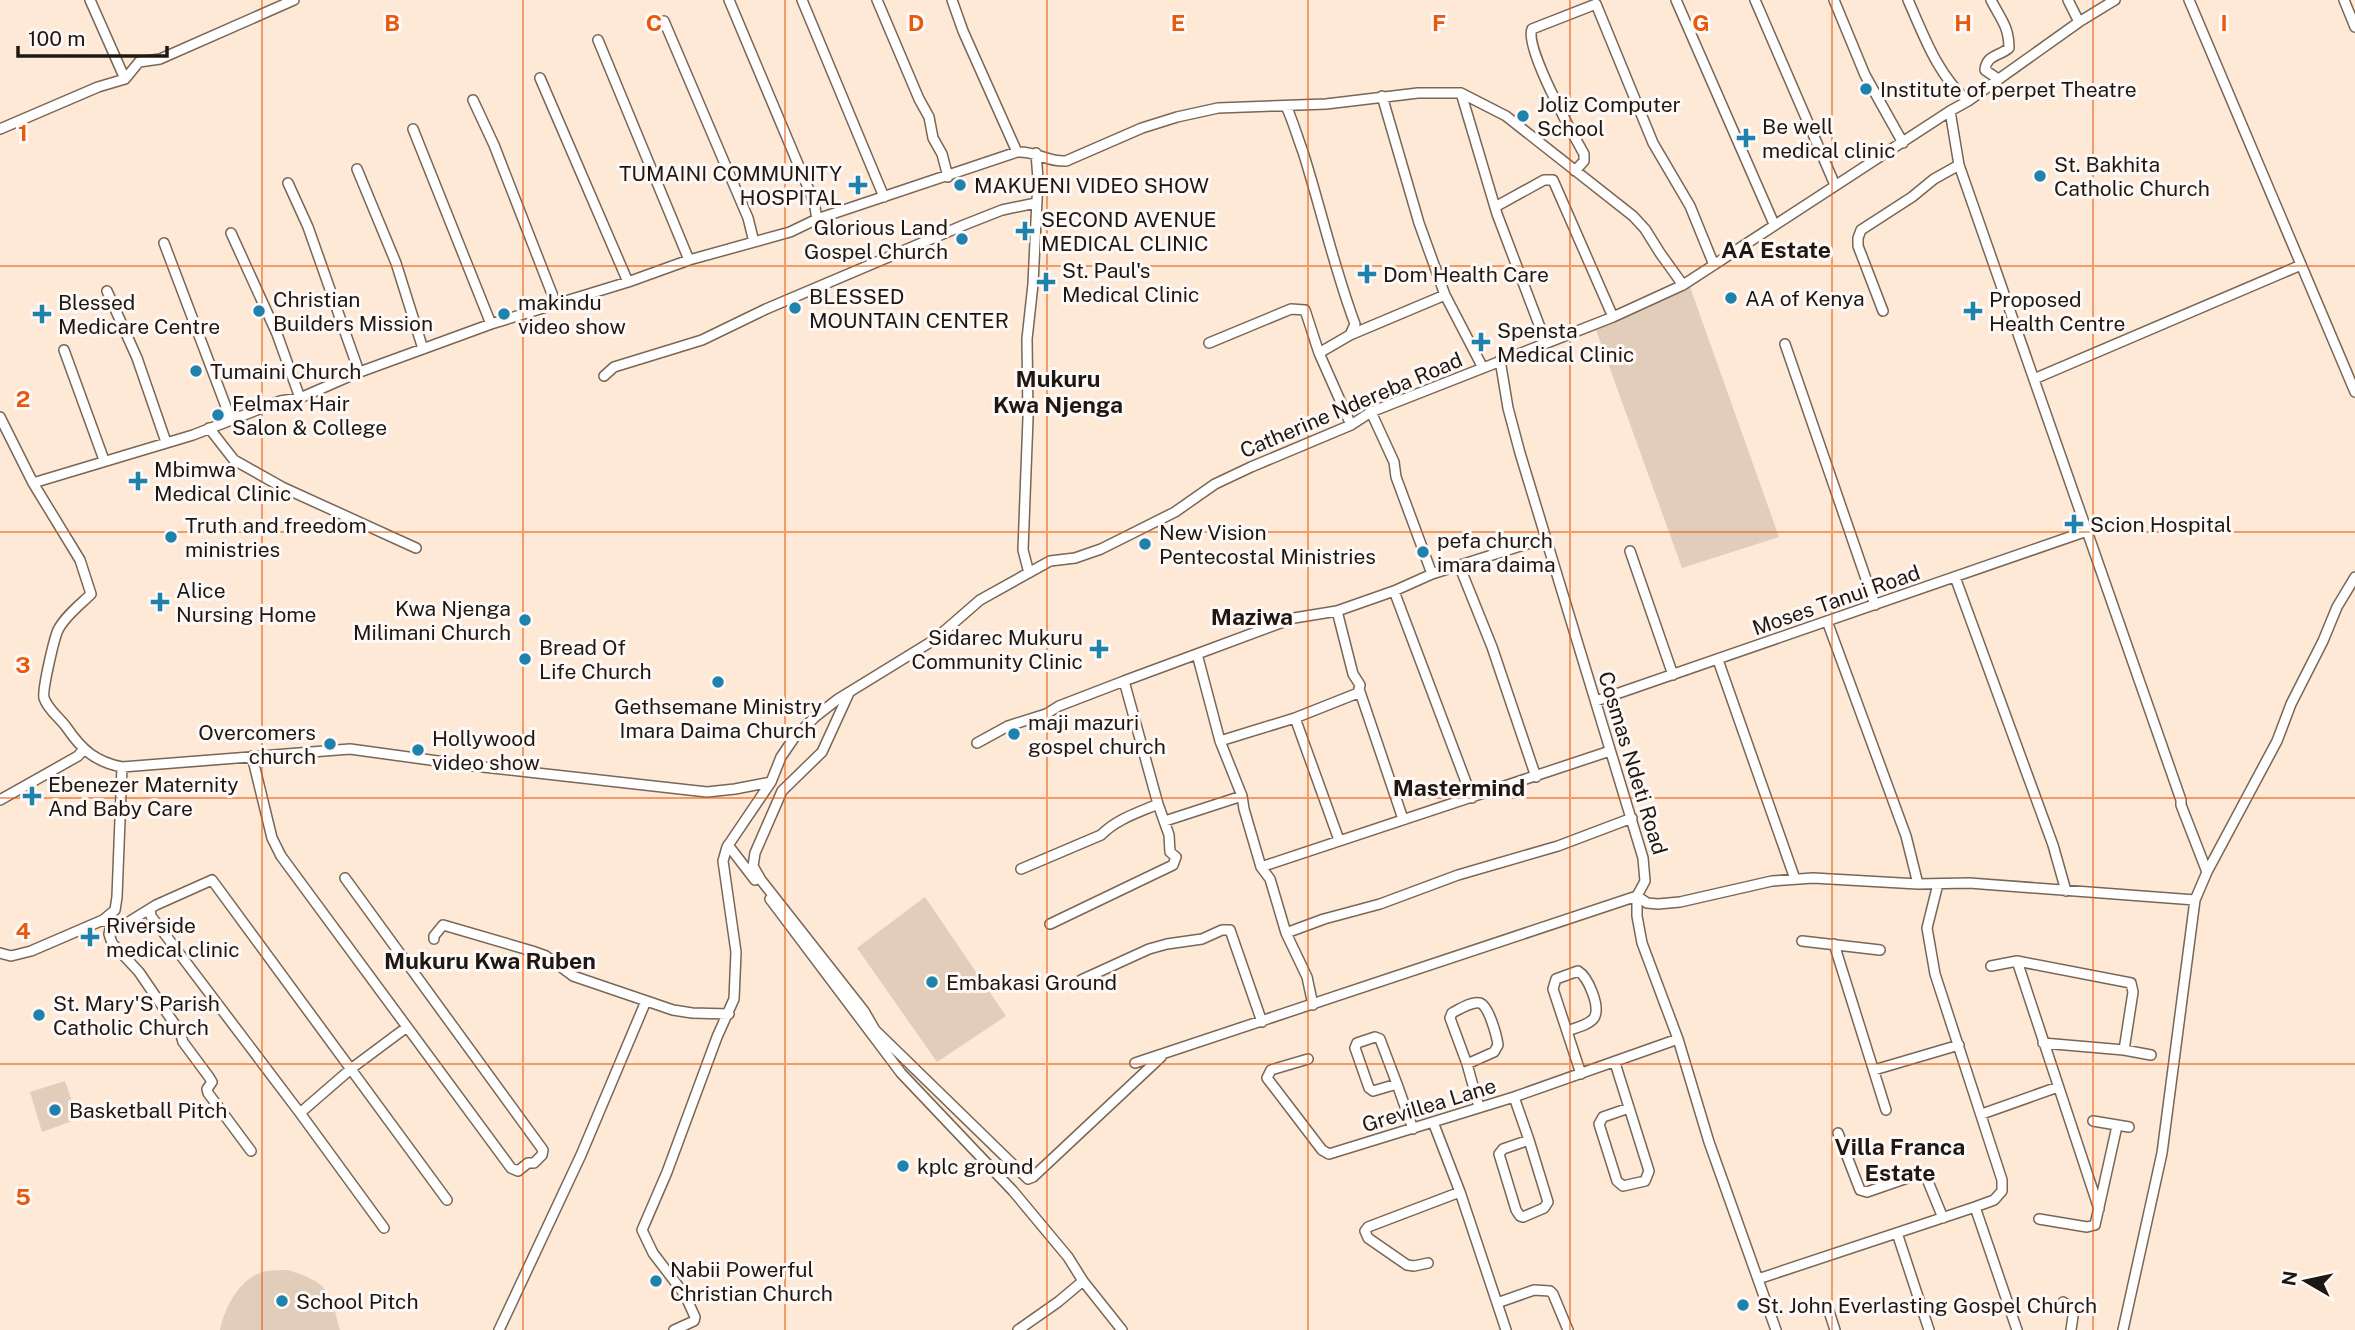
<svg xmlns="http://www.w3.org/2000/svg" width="2355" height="1330" font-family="'Public Sans',sans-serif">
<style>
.green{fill:#e1cdba}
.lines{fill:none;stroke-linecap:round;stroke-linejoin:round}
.minor-casing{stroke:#786656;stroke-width:12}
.minor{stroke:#fff;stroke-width:9}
.grid{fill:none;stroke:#e8590c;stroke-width:2;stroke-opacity:0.55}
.poi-dot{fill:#1e82ac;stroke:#fef9f6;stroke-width:2.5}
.labels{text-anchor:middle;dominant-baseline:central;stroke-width:6;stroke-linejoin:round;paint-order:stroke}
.poi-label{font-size:21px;fill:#1f1812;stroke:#fef9f6;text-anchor:start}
.street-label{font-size:21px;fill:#1f1812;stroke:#fef9f6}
.neighbourhood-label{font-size:23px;font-weight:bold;fill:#1f1812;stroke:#fef9f6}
.grid-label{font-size:23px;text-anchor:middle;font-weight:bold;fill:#e8590c;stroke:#fef9f6;stroke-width:6;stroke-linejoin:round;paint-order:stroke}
</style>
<rect width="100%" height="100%" fill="#fee9d7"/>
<path class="green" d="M1690 287 1779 537 1682 568 1596 330Z
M925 897 1006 1016 937 1062 857 948Z
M65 1081 78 1119 42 1132 30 1092Z
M288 1270C329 1283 330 1291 340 1330H220C225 1306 240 1277 266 1271 273 1270 281 1270 288 1270Z"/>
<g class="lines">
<defs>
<path id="minor" d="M90 0 125 79
M729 0 814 202 817 219
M802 0 884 197
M877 0 919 99 929 117 933 138 942 154 948 177
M952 0 963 31 1017 152
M1676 0 1774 224
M1755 0 1835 185
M1834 0 1865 75 1903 143
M1908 0C1924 36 1938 76 1968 101
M1991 0C2000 18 2009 26 2009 48 2000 56 1986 55 1985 70L1998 79
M2068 0 2079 22
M2189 0 2355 392
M2344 0 2355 27
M664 21 748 218 754 242
M598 40 689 260
M540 78 628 282
M1461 93 1497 214 1546 343
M1382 96 1419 223 1445 295 1483 368
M473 100 494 145 556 304
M1286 106C1293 121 1297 136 1303 152 1321 209 1334 268 1355 324L1350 335 1319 353 1351 425
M1950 111 1959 165 2181 800V805L2207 872
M0 129 98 87 125 79 139 62 160 59 294 0
M413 129 491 324
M357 169 396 263 423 349
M1575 171 1584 161V154C1573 135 1524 47 1532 29L1596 4 1653 143 1690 206 1714 265
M288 183 308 227 357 366V373
M1495 207 1544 180H1553L1613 317
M231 233 277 334 300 398
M164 243 231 420
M107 291 137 358 166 442
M1883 311 1858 246V238L1861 230 1912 197 1934 179 1959 165
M1350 335 1445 295
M1209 343 1291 309 1305 310 1319 353
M1785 344 1875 605
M64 350 104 460
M1500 360 1508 408 1520 453 1643 858 1645 881 1637 896V916L1642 943 1678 1039 1709 1142 1776 1330
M604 376 614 367 702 340 766 309 964 225 1002 210 1036 203
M2034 379 2301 265
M1371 412 1394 462 1396 477 1432 574
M0 417 33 483 80 560 91 594C81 604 65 616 58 630 54 639 42 690 44 698 48 710 60 718 67 728 82 750 96 762 122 767L350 749 474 766 707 792 735 789 771 782
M209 428 234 460 282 487 416 548
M33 483 193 435 280 401 300 398 357 373 491 324 628 282 689 260 790 232 817 219 1017 152C1038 151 1045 162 1066 161L1142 128 1177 117 1218 108 1326 104 1418 93H1461L1506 116 1633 216 1645 229 1660 253 1683 285
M1630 551 1673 675
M1459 565 1492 647 1536 777
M1029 573 1023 550 1028 418 1027 339 1033 284 1038 179 1036 153
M1955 577 2053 845 2066 891
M1394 591 1472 798
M1337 611 1353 674 1360 685 1358 693 1295 718 1339 840
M1827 621 1906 836 1918 884
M1718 660 1795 879
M1359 689 1403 819
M849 693 822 752 782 791 755 853 753 866 761 880 864 1011 875 1030 1028 1179 1033 1177 1161 1057
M1596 701 2087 531
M1220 741 1295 718
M977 743 1008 726 1046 714 1059 706 1124 681
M252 756 272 838 281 856 511 1168 518 1171 528 1163H534L542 1155 543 1150 345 878
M0 800 78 756 83 750
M1165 821 1242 796
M728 845 755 880
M1261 867 1610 751
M1021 869 1101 835C1117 819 1137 813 1158 804
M770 899 901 1073 1013 1191 1068 1257 1083 1281 1058 1302 1018 1330
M150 909 151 916 300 1113 352 1068 407 1027
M103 920 111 924 109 934 112 943 139 972 180 1032 183 1042 209 1077 212 1082 207 1089 208 1093 251 1151
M1050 924 1173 865 1176 857 1170 852 1169 835 1158 804 1124 681 1197 654
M1286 933 1324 919 1380 904 1458 875 1558 846 1632 818
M109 934 156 905 212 880 447 1200
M434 939V936L443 925 450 927 532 951 546 956 573 976 673 1010 692 1013 729 1014
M1802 941 1880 950
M1834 944 1886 1110
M0 953 11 956 31 951 103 920 115 910 117 897 122 767
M2017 961 2099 1209
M1991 966 2017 961 2131 983 2133 992 2124 1050
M1081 980 1149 949 1167 944 1202 939 1222 930H1230L1262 1022
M1313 1005 1307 977 1286 933 1270 879 1261 867 1244 809 1242 796 1220 741 1197 654 1294 618 1337 611 1394 591 1432 574 1546 538
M1567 1031C1575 1028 1589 1025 1594 1018 1601 1007 1588 977 1578 971L1556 979 1553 989 1581 1074
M1375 1037 1380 1039 1397 1084 1373 1091 1369 1088 1355 1048 1357 1043Z
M2043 1043 2124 1050 2151 1055
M1308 1059 1271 1070 1267 1078 1322 1150 1329 1154 1514 1097 1678 1039
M1135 1063 1637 896 1647 903 1658 904 1680 902 1772 881 1813 878 1918 884 1969 883 2195 900
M1615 1063 1649 1171 1645 1181 1623 1186 1617 1181 1599 1124 1603 1117 1629 1108
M1467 1064 1494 1052 1498 1045C1497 1037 1489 1006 1480 1003 1472 1001 1460 1009 1452 1013L1450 1018 1467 1064 1479 1107
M1874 1070 1959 1045
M1397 1084 1413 1129
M1514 1097 1529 1140
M300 1113 384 1228
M1982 1114 2058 1087
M2093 1121 2129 1127
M1433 1122 1460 1192 1506 1330
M1838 1133 1860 1190 1867 1192 1916 1175 1923 1174 1927 1179 1943 1218
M1529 1140 1548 1202 1544 1208 1523 1217 1520 1216 1516 1210 1499 1154 1503 1149Z
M1975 1207 2017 1330
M2039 1219 2087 1227 2095 1225 2117 1126
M1897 1233 1929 1330
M1428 1263 1414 1266 1407 1265 1368 1238 1365 1231 1368 1227 1460 1192
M1758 1279 1975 1207 1994 1200 2002 1191V1180L1935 974 1927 928 1938 884
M1083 1281 1122 1330
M2063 1302 2074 1309 2082 1308
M1497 1303 1534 1290 1550 1291 1553 1294 1568 1330
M1827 1305 1835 1330
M499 1330 581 1155 646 1001
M674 1330 694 1321 695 1317 685 1295 653 1253 642 1230 667 1172 717 1037 734 999 736 952 723 861 727 847 771 782 781 757 794 738 815 717 838 699 934 640 980 600 1050 561 1075 558 1101 549 1175 512 1215 484 1251 467 1351 425 1371 412 1613 317 1683 285 1950 111 1968 101 2079 22 2115 0
M2071 1330 2074 1309
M2123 1330 2162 1153 2195 900 2207 872 2277 741 2291 704 2323 641 2337 607 2355 577"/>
</defs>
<use href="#minor" class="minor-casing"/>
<use href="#minor" class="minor"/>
</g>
<path class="grid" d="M262 0V1330M523 0V1330M785 0V1330M1047 0V1330M1308 0V1330M1570 0V1330M1832 0V1330M2093 0V1330M0 266H2355M0 532H2355M0 798H2355M0 1064H2355"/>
<g class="poi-dot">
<circle cx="1866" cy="89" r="7"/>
<circle cx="1523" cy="116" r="7"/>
<path d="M1742.5 127.5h7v7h7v7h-7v7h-7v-7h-7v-7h7z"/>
<circle cx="2040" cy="176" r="7"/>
<path d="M854.5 174.5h7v7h7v7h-7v7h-7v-7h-7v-7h7z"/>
<circle cx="960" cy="185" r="7"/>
<path d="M1021.5 220.5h7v7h7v7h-7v7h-7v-7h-7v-7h7z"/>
<circle cx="962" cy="239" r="7"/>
<path d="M1363.5 263.5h7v7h7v7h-7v7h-7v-7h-7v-7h7z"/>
<path d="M1042.5 271.5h7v7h7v7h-7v7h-7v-7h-7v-7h7z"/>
<circle cx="1731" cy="298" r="7"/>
<circle cx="795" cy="308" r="7"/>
<circle cx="259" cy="311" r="7"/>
<path d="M1969.5 300.5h7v7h7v7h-7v7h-7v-7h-7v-7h7z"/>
<path d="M38.5 303.5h7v7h7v7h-7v7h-7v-7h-7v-7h7z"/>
<circle cx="504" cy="314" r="7"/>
<path d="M1477.5 331.5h7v7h7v7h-7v7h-7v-7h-7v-7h7z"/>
<circle cx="196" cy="371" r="7"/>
<circle cx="218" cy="415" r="7"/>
<path d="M134.5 470.5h7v7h7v7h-7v7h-7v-7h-7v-7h7z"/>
<path d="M2070.5 513.5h7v7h7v7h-7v7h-7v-7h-7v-7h7z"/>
<circle cx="171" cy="537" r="7"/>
<circle cx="1145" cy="544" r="7"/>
<circle cx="1423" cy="552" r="7"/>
<path d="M156.5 591.5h7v7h7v7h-7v7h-7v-7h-7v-7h7z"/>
<circle cx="525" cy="620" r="7"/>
<path d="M1095.5 638.5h7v7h7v7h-7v7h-7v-7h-7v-7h7z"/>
<circle cx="525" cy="659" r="7"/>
<circle cx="718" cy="682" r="7"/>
<circle cx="1014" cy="734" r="7"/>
<circle cx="330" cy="744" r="7"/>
<circle cx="418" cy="750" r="7"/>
<path d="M28.5 785.5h7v7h7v7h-7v7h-7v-7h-7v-7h7z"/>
<path d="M86.5 926.5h7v7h7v7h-7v7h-7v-7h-7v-7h7z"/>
<circle cx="932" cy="982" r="7"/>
<circle cx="39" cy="1015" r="7"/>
<circle cx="55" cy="1110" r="7"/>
<circle cx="903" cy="1166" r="7"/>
<circle cx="656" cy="1281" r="7"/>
<circle cx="282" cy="1301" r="7"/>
<circle cx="1743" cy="1305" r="7"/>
</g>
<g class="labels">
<g class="poi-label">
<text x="1880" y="89">Institute of perpet Theatre</text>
<text x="1537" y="104">Joliz Computer<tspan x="1537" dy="24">School</tspan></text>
<text x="1762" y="126">Be well<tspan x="1762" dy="24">medical clinic</tspan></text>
<text x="2054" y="164">St. Bakhita<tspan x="2054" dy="24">Catholic Church</tspan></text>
<text x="842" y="173" text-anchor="end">TUMAINI COMMUNITY<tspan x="842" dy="24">HOSPITAL</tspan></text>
<text x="974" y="185">MAKUENI VIDEO SHOW</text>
<text x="1041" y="219">SECOND AVENUE<tspan x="1041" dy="24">MEDICAL CLINIC</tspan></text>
<text x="948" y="227" text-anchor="end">Glorious Land<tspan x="948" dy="24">Gospel Church</tspan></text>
<text x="1062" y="270">St. Paul's<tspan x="1062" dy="24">Medical Clinic</tspan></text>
<text x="1383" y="274">Dom Health Care</text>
<text x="809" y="296">BLESSED<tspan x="809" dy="24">MOUNTAIN CENTER</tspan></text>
<text x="1745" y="298">AA of Kenya</text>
<text x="273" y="299">Christian<tspan x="273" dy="24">Builders Mission</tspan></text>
<text x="1989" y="299">Proposed<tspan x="1989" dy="24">Health Centre</tspan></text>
<text x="58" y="302">Blessed<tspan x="58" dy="24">Medicare Centre</tspan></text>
<text x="518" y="302">makindu<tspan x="518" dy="24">video show</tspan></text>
<text x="1497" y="330">Spensta<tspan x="1497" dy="24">Medical Clinic</tspan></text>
<text x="210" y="371">Tumaini Church</text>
<text x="232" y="403">Felmax Hair<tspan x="232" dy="24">Salon &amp; College</tspan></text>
<text x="154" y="469">Mbimwa<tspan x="154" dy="24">Medical Clinic</tspan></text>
<text x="2090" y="524">Scion Hospital</text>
<text x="185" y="525">Truth and freedom<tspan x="185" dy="24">ministries</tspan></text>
<text x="1159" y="532">New Vision<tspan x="1159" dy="24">Pentecostal Ministries</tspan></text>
<text x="1437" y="540">pefa church<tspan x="1437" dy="24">imara daima</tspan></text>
<text x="176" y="590">Alice<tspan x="176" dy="24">Nursing Home</tspan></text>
<text x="511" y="608" text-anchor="end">Kwa Njenga<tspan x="511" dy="24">Milimani Church</tspan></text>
<text x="1083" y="637" text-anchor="end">Sidarec Mukuru<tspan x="1083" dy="24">Community Clinic</tspan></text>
<text x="539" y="647">Bread Of<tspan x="539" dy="24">Life Church</tspan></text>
<text x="718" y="706" text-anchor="middle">Gethsemane Ministry<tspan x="718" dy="24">Imara Daima Church</tspan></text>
<text x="1028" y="722">maji mazuri<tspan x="1028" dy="24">gospel church</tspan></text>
<text x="316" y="732" text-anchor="end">Overcomers<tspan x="316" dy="24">church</tspan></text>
<text x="432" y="738">Hollywood<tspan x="432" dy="24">video show</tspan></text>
<text x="48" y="784">Ebenezer Maternity<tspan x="48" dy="24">And Baby Care</tspan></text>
<text x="106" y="925">Riverside<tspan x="106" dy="24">medical clinic</tspan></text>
<text x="946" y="982">Embakasi Ground</text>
<text x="53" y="1003">St. Mary'S Parish<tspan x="53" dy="24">Catholic Church</tspan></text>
<text x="69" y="1110">Basketball Pitch</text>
<text x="917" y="1166">kplc ground</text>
<text x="670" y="1269">Nabii Powerful<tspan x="670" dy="24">Christian Church</tspan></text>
<text x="296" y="1301">School Pitch</text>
<text x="1757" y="1305">St. John Everlasting Gospel Church</text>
</g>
<g class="street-label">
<text transform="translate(1351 405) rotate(-23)">Catherine Ndereba Road</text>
<text transform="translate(1836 600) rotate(-19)">Moses Tanui Road</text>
<text transform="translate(1633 763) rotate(73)">Cosmas Ndeti Road</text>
<text transform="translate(1429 1105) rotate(-17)">Grevillea Lane</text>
</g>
<g class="neighbourhood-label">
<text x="1776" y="249">AA Estate</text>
<text x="1058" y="378">Mukuru<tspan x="1058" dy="26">Kwa Njenga</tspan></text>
<text x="1252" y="616">Maziwa</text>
<text x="1459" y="787">Mastermind</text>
<text x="490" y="960">Mukuru Kwa Ruben</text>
<text x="1900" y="1146">Villa Franca<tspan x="1900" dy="26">Estate</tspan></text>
</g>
</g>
<g class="grid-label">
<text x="392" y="31">B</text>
<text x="654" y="31">C</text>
<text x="916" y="31">D</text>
<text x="1178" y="31">E</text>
<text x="1439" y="31">F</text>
<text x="1701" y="31">G</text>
<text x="1963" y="31">H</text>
<text x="2224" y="31">I</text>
<text x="23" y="141">1</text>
<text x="23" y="407">2</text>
<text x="23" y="673">3</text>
<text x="23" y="939">4</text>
<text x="23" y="1205">5</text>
</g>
<g transform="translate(2306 1281) rotate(279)" stroke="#fef9f6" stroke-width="5" paint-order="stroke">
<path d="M0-5L12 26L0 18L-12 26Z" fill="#1f1812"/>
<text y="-10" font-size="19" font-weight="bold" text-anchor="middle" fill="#1f1812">N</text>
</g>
<path d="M18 46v10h149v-10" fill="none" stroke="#1f1812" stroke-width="3.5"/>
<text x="28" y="46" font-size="21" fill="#1f1812" stroke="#fef9f6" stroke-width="5" paint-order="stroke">100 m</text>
</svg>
